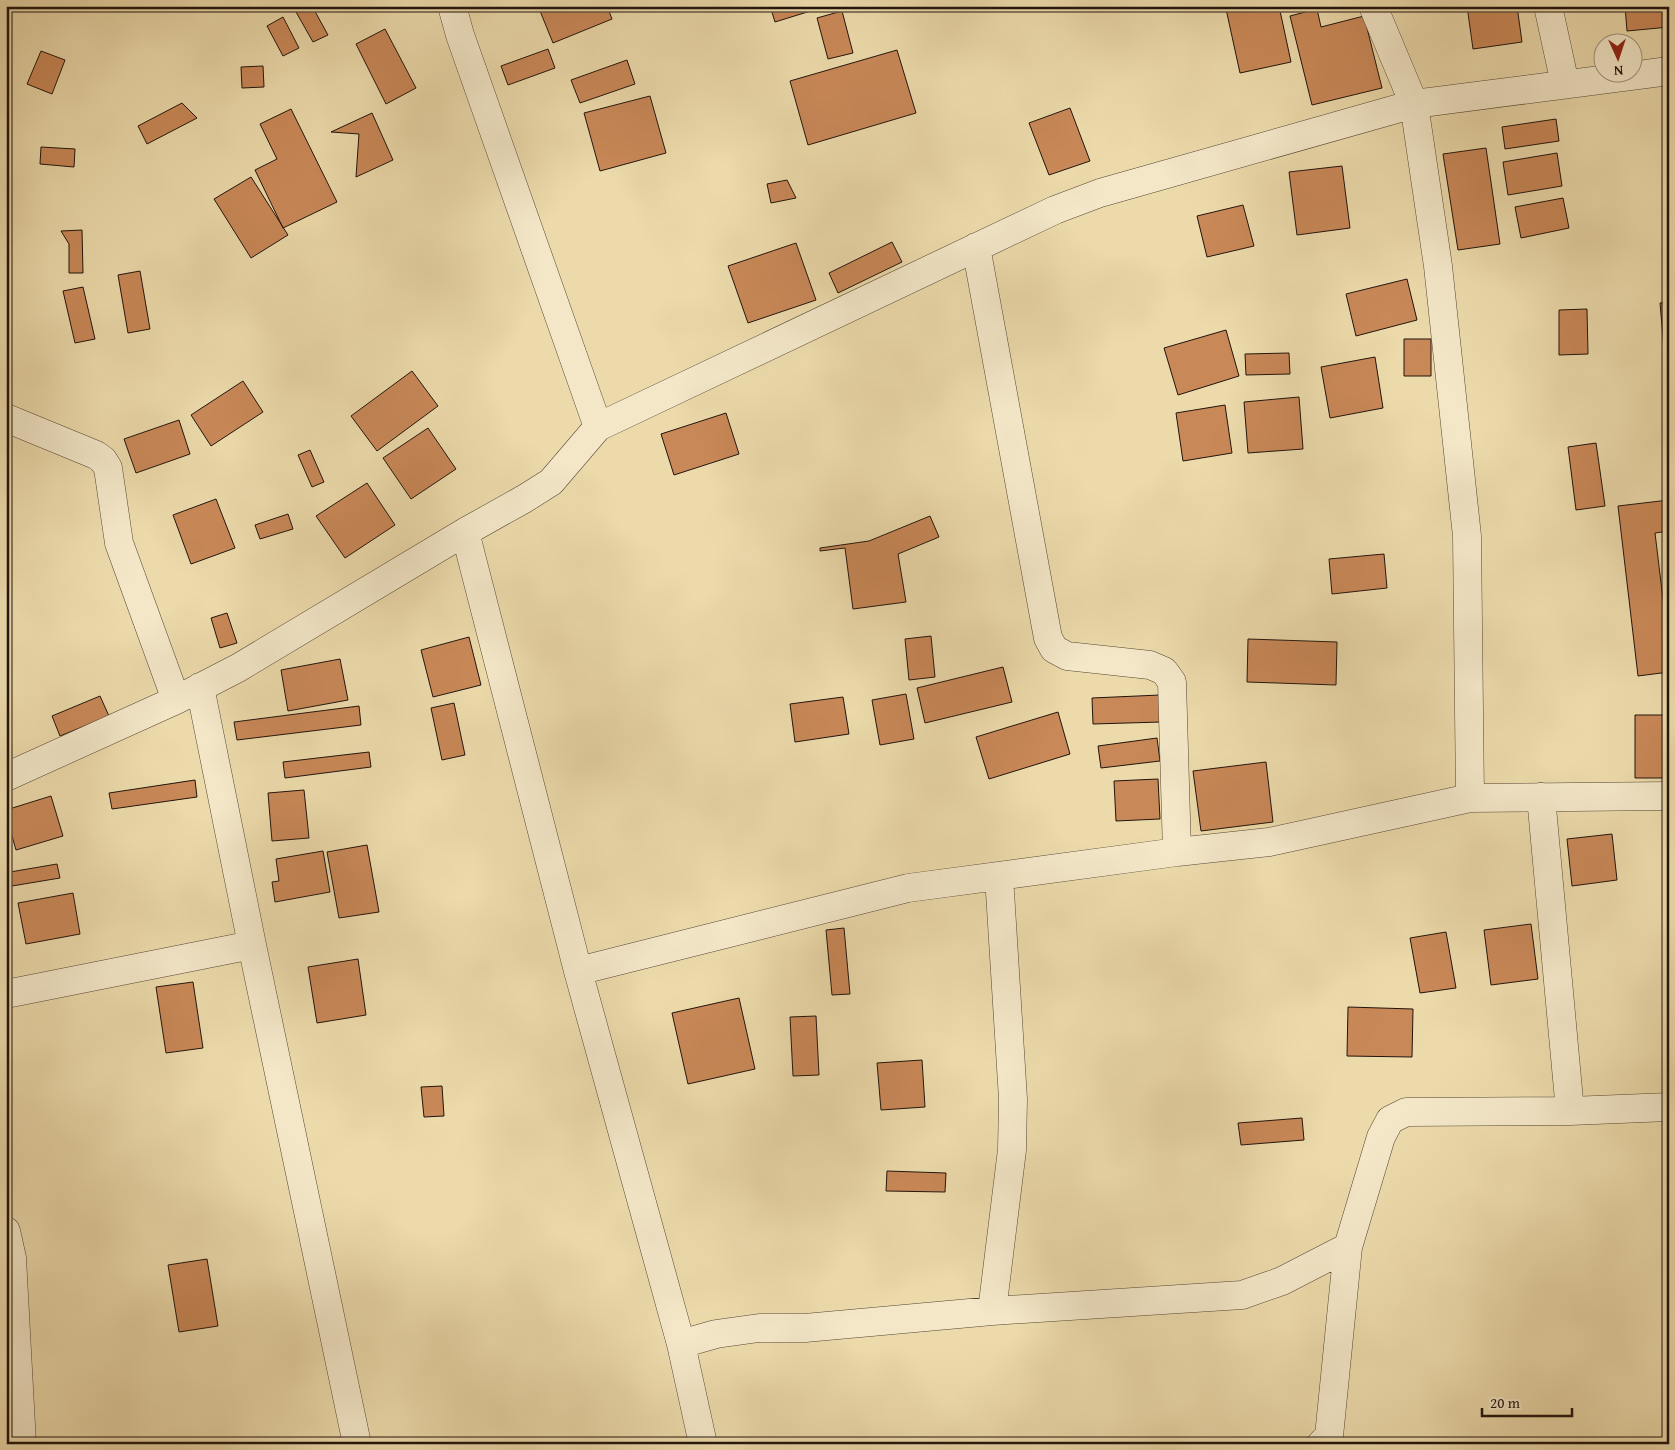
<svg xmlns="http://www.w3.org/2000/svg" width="1675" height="1450" font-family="'Gentium Book Plus',serif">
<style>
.building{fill:#c98858;stroke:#21140c}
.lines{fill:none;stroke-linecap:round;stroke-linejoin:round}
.minor-casing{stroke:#544634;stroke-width:29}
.minor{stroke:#f3e7c8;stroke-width:28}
</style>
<rect width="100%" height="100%" fill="#ecdaab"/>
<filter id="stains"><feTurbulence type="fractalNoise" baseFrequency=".004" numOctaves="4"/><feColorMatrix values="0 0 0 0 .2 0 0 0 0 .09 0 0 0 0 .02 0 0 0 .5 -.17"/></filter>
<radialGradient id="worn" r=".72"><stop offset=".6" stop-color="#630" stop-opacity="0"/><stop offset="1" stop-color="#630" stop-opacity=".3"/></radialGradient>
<path class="building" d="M306 6H312L328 35 313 42 296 12Z
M538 6H607L612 19 553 43Z
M770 6H816L817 9 775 22Z
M1238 6H1279L1291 62 1240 73 1226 9Z
M1467 6H1517L1522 42 1473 49Z
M1625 6H1669V27L1627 31Z
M1317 9 1321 27 1364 16 1382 88 1312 105 1290 16Z
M842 11 853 53 828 59 817 18Z
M283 17 299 48 283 56 267 26Z
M385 29 416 88 386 104 356 44Z
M548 49 555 68 508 85 501 66Z
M897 50 916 113 808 145 790 81Z
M41 51 65 60 52 94 27 84Z
M627 60 635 84 580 103 571 80Z
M263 66 264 87 242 88 241 67Z
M650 96 666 153 600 171 584 113Z
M182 103 197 118 147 144 138 126Z
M1070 108 1090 161 1049 175 1029 123Z
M291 109 337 202 283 228 255 170 277 159 260 124Z
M372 113 393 160 356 177 359 134 331 132Z
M1556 119 1559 141 1505 149 1502 127Z
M41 147 75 149 74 167 40 164Z
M1486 148 1500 244 1458 250 1443 154Z
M1557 153 1562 186 1508 195 1503 162Z
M1342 166 1350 228 1297 235 1289 172Z
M251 177 288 235 251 258 214 199Z
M787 180 796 198 771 203 767 184Z
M1563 198 1569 228 1521 238 1515 207Z
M1243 205 1254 246 1207 257 1197 216Z
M82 230 83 273H69V244L61 231Z
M6 239 12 240 6 261Z
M892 242 902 262 838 293 829 273Z
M796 243 816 300 748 323 728 266Z
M140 271 150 329 128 333 118 275Z
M1407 279 1417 320 1356 336 1346 294Z
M83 287 95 339 75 343 63 291Z
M1669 302V360H1665L1660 303Z
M1587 309 1588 354 1559 355V310Z
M1226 330 1239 376 1178 395 1164 348Z
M1404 339H1431V376H1404Z
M1289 353 1290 374 1246 375 1245 354Z
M1375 357 1383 408 1330 418 1321 367Z
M412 371 438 406 377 451 351 416Z
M243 381 263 412 211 446 191 415Z
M1299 397 1303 449 1248 453 1244 402Z
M1225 405 1232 453 1183 461 1176 413Z
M726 413 739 454 674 475 661 434Z
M179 420 190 454 136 473 124 439Z
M428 428 456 469 411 499 383 458Z
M1596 443 1605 506 1576 510 1568 447Z
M310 450 324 482 312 487 298 455Z
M367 483 395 525 345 558 316 516Z
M216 499 235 548 191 564 173 515Z
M1669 500V531L1655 533 1669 649V672L1638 676 1618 506Z
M288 514 293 529 260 539 255 525Z
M930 516 939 537 898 554 906 602 853 609 845 548 820 551V548L869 541Z
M1384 554 1387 588 1332 594 1329 559Z
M227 613 237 643 220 648 211 618Z
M931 636 935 677 909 680 905 639Z
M469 637 481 685 433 697 421 650Z
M1248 639 1337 642 1336 685 1247 682Z
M340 659 348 700 288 711 281 670Z
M1003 667 1012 702 925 723 917 688Z
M906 694 914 739 880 745 872 700Z
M1160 695 1161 722 1093 724 1092 698Z
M100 696 109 716 60 736 52 716Z
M843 697 849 734 795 742 790 704Z
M454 703 465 755 442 760 431 708Z
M359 706 361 725 237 740 234 722Z
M1058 712 1070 754 989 779 976 737Z
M1635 715H1669V778H1635Z
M1157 738 1160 761 1101 768 1098 746Z
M369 752 371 767 285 778 283 762Z
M1266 762 1273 822 1201 831 1193 771Z
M1158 779 1160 819 1116 821 1114 781Z
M195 780 197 797 112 809 109 793Z
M304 790 309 838 272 841 268 793Z
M51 796 63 836 16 850 6 815V810Z
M1612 834 1617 880 1572 886 1567 839Z
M367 845 379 912 339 918 327 852Z
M323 851 330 892 275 902 272 882 279 881 276 859Z
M57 864 60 878 12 886 10 872Z
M73 893 80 934 26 944 18 903Z
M6 902 9 944H6Z
M1531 924 1538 979 1491 985 1484 930Z
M844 928 850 994 832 995 826 930Z
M1446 932 1456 988 1420 993 1410 938Z
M358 959 366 1015 317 1023 308 967Z
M193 982 203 1048 166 1053 156 987Z
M739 998 755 1069 688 1084 672 1013Z
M1348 1007 1413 1009 1412 1057 1347 1056Z
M816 1016 819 1075 793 1076 790 1017Z
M922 1060 925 1107 881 1110 877 1063Z
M442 1086 444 1116 424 1117 421 1087Z
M1302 1118 1304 1140 1241 1145 1238 1123Z
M887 1171 946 1173 945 1192 886 1191Z
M207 1259 218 1326 179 1332 168 1265Z"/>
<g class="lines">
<defs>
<path id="minor" d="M452 6 460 35 598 427
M1373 6 1414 104 1438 266 1467 536 1470 798
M1548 6 1565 84
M976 247 1048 638 1054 649 1067 656 1150 665 1164 671 1172 682 1177 852
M6 418 96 455 103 460 108 468 119 543 176 700
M465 532 578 971 681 1344 703 1444
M200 687 252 945 357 1444
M6 777 176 700 238 668 465 532 524 499 551 482 598 427 1055 210 1100 193 1414 104 1669 71
M1541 797 1570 1111
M578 971 908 888 1177 852 1269 842 1470 798 1669 796
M6 994 252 945
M6 1231 12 1258 22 1444
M992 1311 1012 1150 1013 1099 999 876
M681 1344 716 1334 759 1328H805L992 1311 1242 1295 1282 1281 1348 1247
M1321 1444 1329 1436 1348 1247 1381 1137 1390 1120 1406 1112 1570 1111 1669 1107"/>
</defs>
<use href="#minor" class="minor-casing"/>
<use href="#minor" class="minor"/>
</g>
<rect width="1675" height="1450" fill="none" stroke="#ecdaab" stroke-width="25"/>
<rect x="8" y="8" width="1660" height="1435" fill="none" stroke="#21140c" stroke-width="2.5"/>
<rect x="12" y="12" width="1650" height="1425" fill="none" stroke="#21140c"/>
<g transform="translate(1618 58) rotate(177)"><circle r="24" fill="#f3e7c8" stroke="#9f937d"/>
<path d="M0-4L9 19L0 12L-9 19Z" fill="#8f2418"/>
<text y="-8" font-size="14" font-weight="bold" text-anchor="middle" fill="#21140c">N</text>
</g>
<path d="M1482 1408v8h90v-8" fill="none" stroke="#21140c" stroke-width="2.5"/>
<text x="1490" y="1408" font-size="15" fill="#21140c" stroke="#f3e7c8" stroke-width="4" paint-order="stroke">20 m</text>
<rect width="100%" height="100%" filter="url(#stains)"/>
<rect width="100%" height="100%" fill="url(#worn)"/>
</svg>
